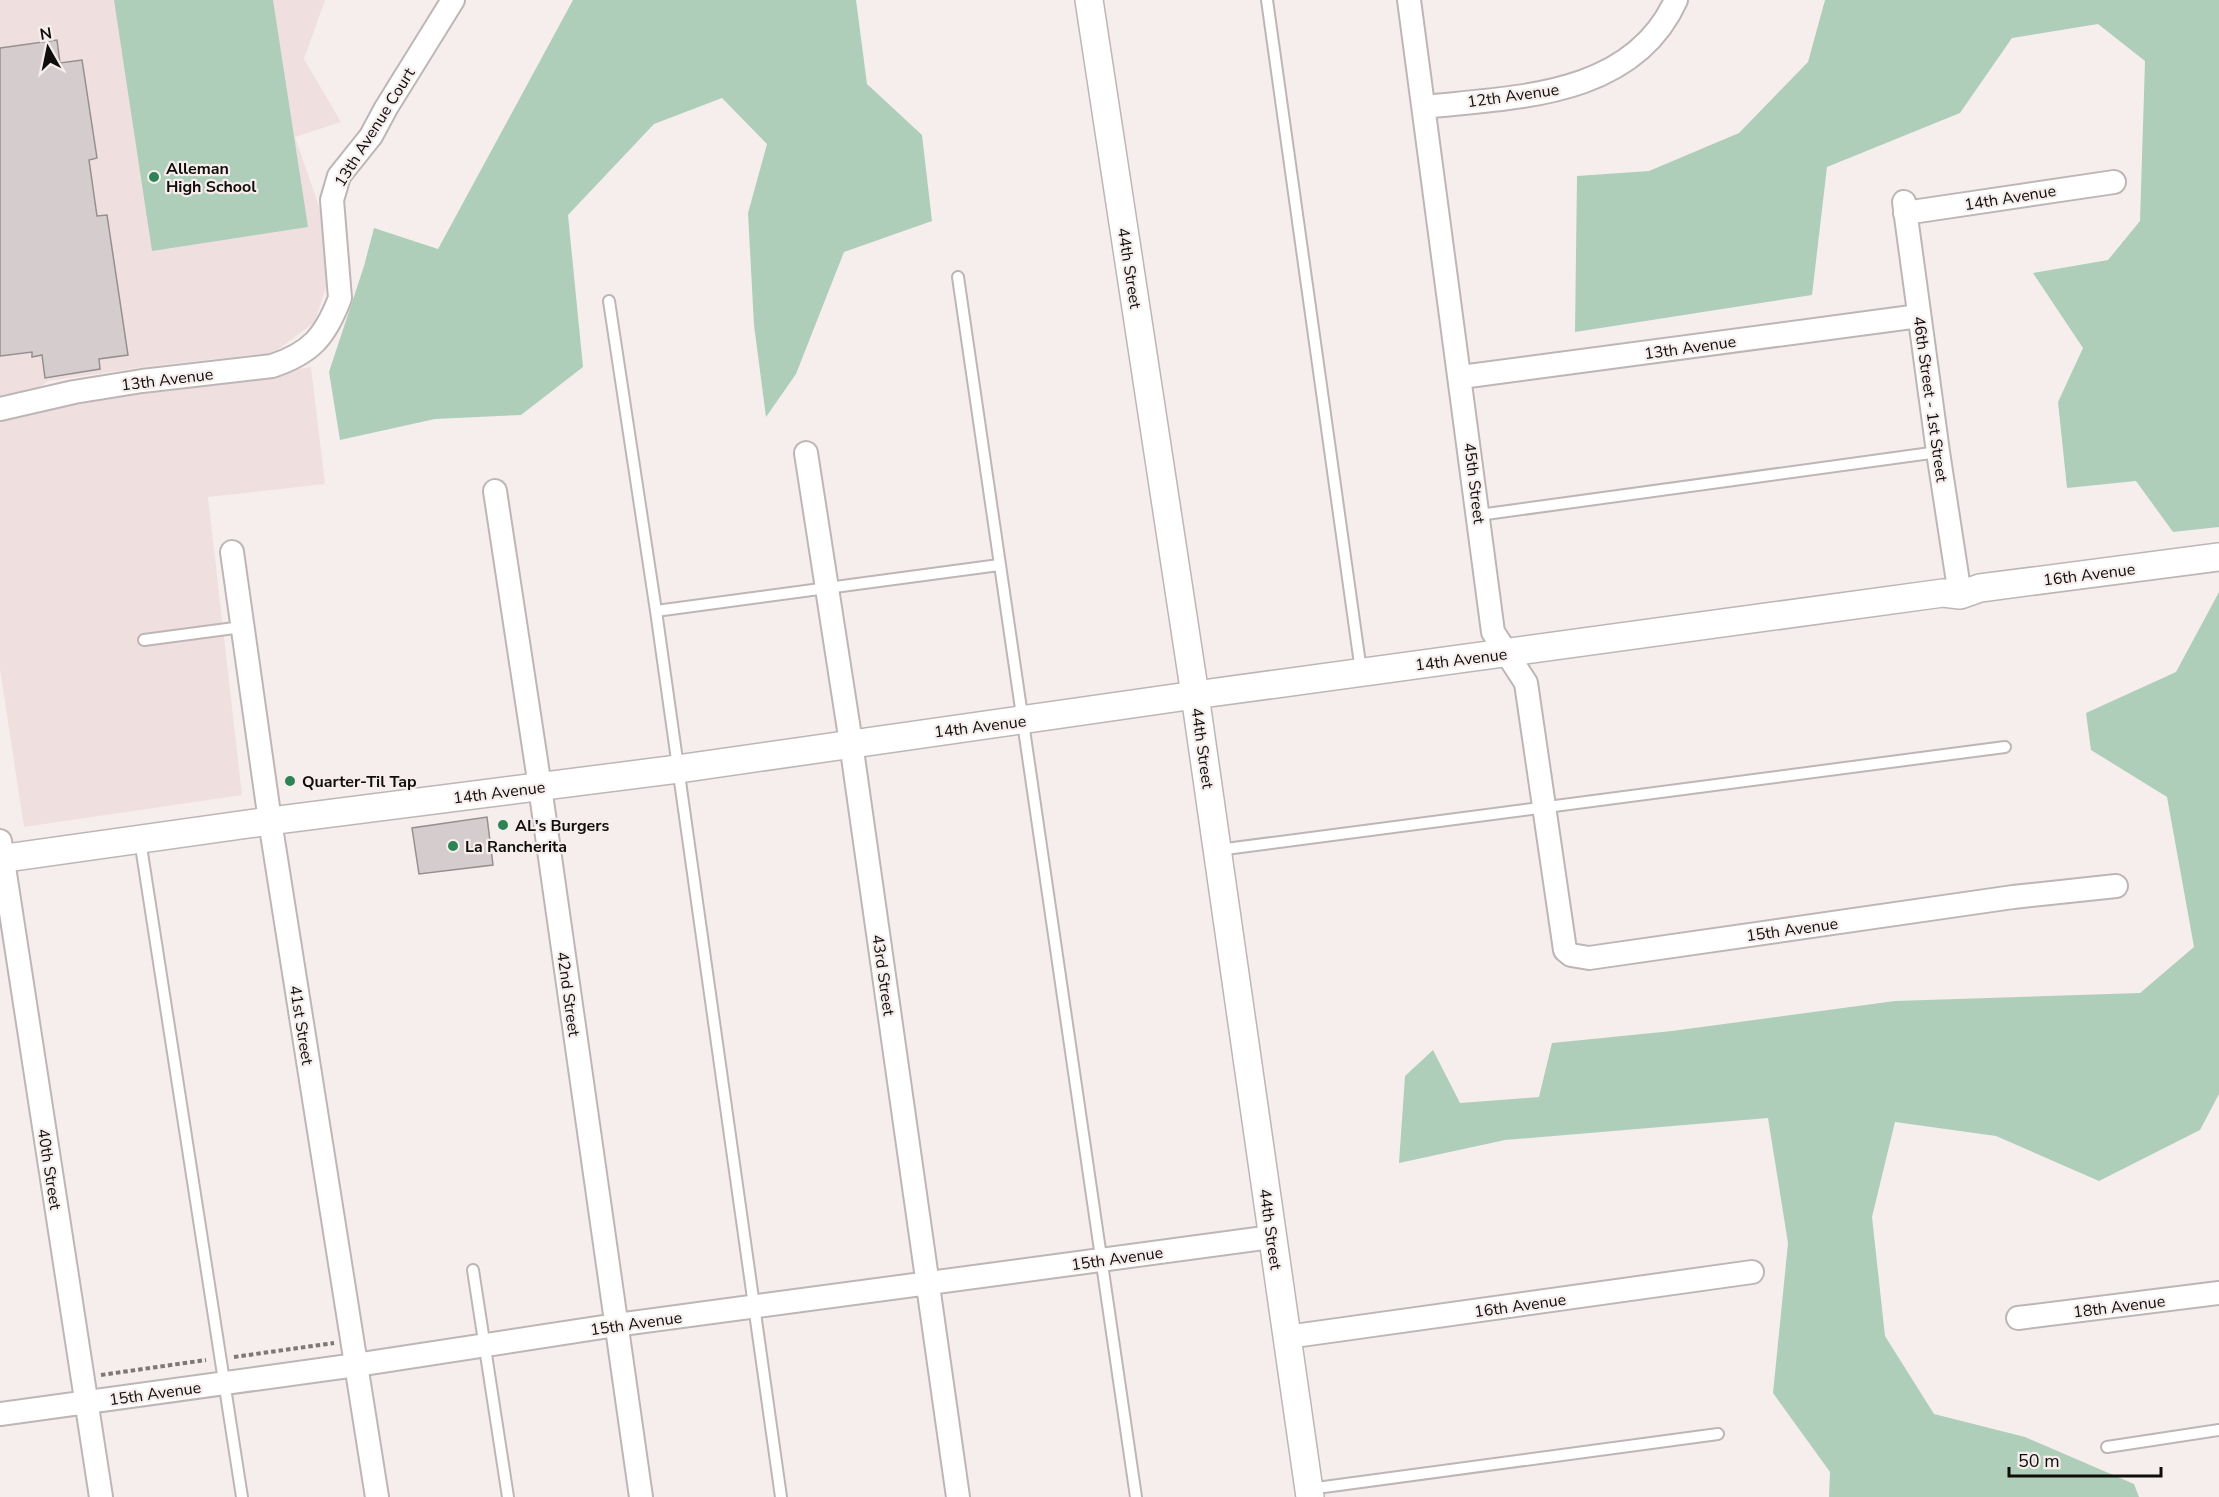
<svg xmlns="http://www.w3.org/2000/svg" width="2219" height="1497" font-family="'Nunito Sans',sans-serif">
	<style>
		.built { fill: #efdfdf }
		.green { fill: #afceba }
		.building { fill: #d5cdcd; stroke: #968f8f; stroke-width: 1.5 }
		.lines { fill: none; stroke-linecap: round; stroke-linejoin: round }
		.service-casing { stroke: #beb6b6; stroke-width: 14 }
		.minor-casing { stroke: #beb6b6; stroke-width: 26 }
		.tertiary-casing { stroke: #beb6b6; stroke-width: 30 }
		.path { stroke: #7d7777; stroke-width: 4; stroke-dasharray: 4.5 3; stroke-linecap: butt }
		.service { stroke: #fff; stroke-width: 10 }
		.minor { stroke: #fff; stroke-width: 22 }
		.tertiary { stroke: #fff; stroke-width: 27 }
		.poi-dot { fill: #2e8356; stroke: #f6eeed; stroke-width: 2 }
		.labels { text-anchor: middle; stroke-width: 4.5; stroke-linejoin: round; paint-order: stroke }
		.street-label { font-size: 16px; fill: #100d0d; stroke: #f6eeed }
		.poi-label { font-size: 16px; font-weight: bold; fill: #100d0d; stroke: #f6eeed; text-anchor: start }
	</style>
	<rect width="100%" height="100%" fill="#f6eeed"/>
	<!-- built -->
	<path class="built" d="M0,0H325L304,59L341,122L295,137L323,218L328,280L315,322L273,353L158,365L48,381L36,390L0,398Z
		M311,367L325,484L208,497L242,795L24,827L0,669V420L100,400Z"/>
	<!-- green -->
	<path class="green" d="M114,0H273L308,227L152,251Z
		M573,0H856L867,84L922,135L932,221L844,252L796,374L766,417L754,325L748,213L767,144L722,98L654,124L568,215L583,367L521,415L435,419L340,440L329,372L364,266L374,228L438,249Z
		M1825,0H2219V527L2173,532L2136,481L2067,488L2058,402L2083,348L2033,273L2108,260L2140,221L2145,61L2098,24L2012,38L1960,113L1827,167L1812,295L1575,332L1577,176L1649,171L1739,133L1808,62Z
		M2219,592V1094L2200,1130L2099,1181L1996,1136L1895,1122L1872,1217L1885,1336L1934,1414L2025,1437L2134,1484L2139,1497H1829L1830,1472L1773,1393L1788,1243L1768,1118L1505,1140L1399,1163L1405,1076L1433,1050L1460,1103L1539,1097L1552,1043L1672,1031L1895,1001L2140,993L2194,947L2167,797L2091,750L2086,713L2176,672Z"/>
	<!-- building -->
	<path class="building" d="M57,40L60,63L82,60L97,158L89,160L97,216L107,215L128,355L99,359L100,369L45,378L42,355L32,357V352L0,356V48Z
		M487,817L493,865L419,874L412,828Z"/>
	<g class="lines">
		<!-- service casing -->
		<g class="service-casing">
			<path id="service" d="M1267,0L1361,671
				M958,277L1136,1497
				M609,301L656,611L781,1497
				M1479,515L1938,452
				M656,611L999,565
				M144,640L242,627
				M140,840L242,1497
				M1218,850L2005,747
				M473,1270L508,1497
				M2107,1447L2219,1430
				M1309,1489L1718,1434"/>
		</g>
		<!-- minor casing -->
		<g class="minor-casing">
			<path id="minor" d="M1409,0L1493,632L1526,683L1565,950L1571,955L1589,958L2013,897L2116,886
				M1424,107C1514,97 1632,98 1676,0
				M1904,202L1938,452L1960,595
				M1905,213L2114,182
				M1461,377L1919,316
				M0,409L74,392L142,381L272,366C311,353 325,337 340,298L332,200L339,176L371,136L386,108L453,0
				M806,453L851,743L958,1497
				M495,491L540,787L641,1497
				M232,552L270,821L377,1497
				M0,841L101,1497
				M2018,1318L2219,1293
				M1287,1337L1752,1272
				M0,1414L356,1365L616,1325L1272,1237"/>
		</g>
		<!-- tertiary casing -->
		<g class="tertiary-casing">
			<path id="tertiary" d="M1089,0L1195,695L1310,1497
				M0,859L270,821L678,769L1195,695L1943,593L1960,595L1980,588L2219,557"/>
		</g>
		<!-- path -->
		<path class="path" d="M234,1357L334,1343
			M101,1375L206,1360"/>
		<!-- service -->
		<use href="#service" class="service"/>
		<!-- minor -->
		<use href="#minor" class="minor"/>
		<!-- tertiary -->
		<use href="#tertiary" class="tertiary"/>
	</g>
	<!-- markers -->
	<g class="poi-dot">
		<circle cx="154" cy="177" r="6"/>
		<circle cx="290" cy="781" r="6"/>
		<circle cx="503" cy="825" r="6"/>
		<circle cx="453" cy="846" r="6"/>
	</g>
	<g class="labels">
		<!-- street labels -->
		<g class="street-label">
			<text transform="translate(1513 95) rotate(-8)" y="6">12th Avenue</text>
			<text transform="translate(374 127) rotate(-58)" y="6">13th Avenue Court</text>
			<text transform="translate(2010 197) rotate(-9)" y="6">14th Avenue</text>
			<text transform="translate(1130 268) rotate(81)" y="6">44th Street</text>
			<text transform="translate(1690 347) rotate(-8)" y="6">13th Avenue</text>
			<text transform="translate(167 379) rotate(-7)" y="6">13th Avenue</text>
			<text transform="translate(1931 399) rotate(82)" y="6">46th Street - 1st Street</text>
			<text transform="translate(1475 483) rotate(83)" y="6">45th Street</text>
			<text transform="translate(2089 574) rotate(-7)" y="6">16th Avenue</text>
			<text transform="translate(1461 659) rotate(-7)" y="6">14th Avenue</text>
			<text transform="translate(980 726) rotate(-7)" y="6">14th Avenue</text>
			<text transform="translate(1203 748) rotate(82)" y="6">44th Street</text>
			<text transform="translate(499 792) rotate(-7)" y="6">14th Avenue</text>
			<text transform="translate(1792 929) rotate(-8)" y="6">15th Avenue</text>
			<text transform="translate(884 975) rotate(82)" y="6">43rd Street</text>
			<text transform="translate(569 994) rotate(82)" y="6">42nd Street</text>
			<text transform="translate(302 1025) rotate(81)" y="6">41st Street</text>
			<text transform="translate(50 1169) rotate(81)" y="6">40th Street</text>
			<text transform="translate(1271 1229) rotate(82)" y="6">44th Street</text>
			<text transform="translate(1117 1258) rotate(-8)" y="6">15th Avenue</text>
			<text transform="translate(1520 1305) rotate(-8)" y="6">16th Avenue</text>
			<text transform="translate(2119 1306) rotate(-7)" y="6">18th Avenue</text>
			<text transform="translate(636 1323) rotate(-8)" y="6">15th Avenue</text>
			<text transform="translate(155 1393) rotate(-8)" y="6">15th Avenue</text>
		</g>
		<!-- poi labels -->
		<g class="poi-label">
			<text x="166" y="174">Alleman<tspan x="166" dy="18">High School</tspan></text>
			<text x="302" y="787">Quarter-Til Tap</text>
			<text x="515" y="831">AL’s Burgers</text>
			<text x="465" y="852">La Rancherita</text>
		</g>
	</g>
	<!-- north arrow -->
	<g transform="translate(48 48) rotate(351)" stroke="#f6eeed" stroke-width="4.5" paint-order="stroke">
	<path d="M0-4.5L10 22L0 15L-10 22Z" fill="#100d0d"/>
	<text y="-9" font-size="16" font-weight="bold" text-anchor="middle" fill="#100d0d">N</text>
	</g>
	<!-- scale -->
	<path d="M2009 1467v9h152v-9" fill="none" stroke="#100d0d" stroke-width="3"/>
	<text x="2018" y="1467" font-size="18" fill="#100d0d" stroke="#f6eeed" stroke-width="4.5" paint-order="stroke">50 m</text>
</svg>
